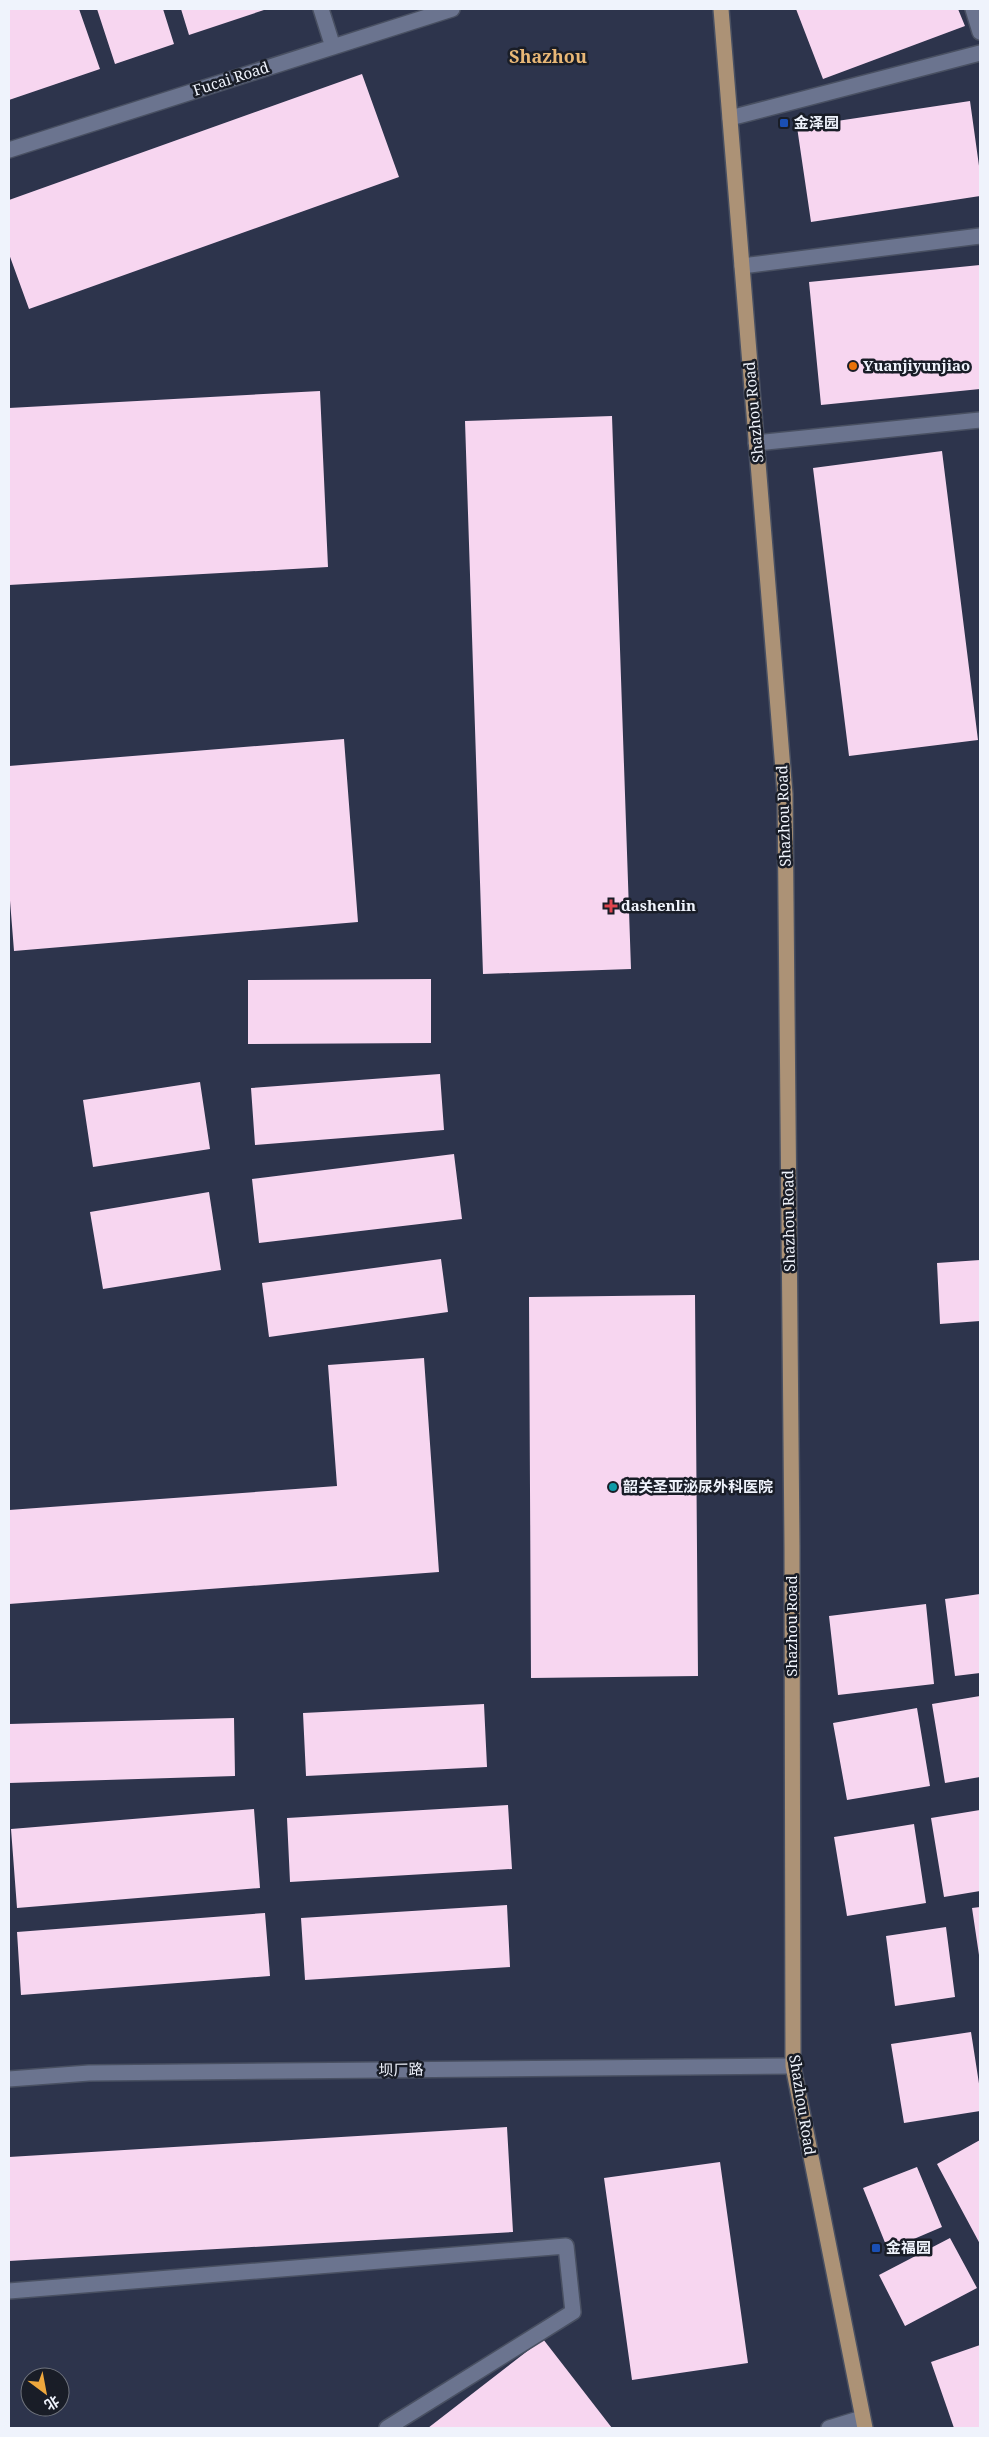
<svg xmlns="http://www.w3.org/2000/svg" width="989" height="2437" font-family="'Noto Serif','Noto Sans SC',serif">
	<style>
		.building { fill: #f7d6f0 }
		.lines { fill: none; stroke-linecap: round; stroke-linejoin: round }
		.minor-casing { stroke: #495062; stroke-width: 18 }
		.major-casing { stroke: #495062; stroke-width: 18 }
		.minor { stroke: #6b748f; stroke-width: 15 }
		.major { stroke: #ac9276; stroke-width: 15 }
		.transit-dot { fill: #1a4fb4; stroke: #191d27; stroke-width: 2 }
		.food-dot { fill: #e8710a; stroke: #191d27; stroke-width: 2 }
		.health-dot { fill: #e0444e; stroke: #191d27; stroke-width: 2 }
		.culture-dot { fill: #0f9aa8; stroke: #191d27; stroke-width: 2 }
		.labels { text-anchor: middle; stroke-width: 5; stroke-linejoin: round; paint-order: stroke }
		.street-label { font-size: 15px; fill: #eff3fc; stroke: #191d27 }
		.poi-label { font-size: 15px; font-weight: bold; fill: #eff3fc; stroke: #191d27; text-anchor: start }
		.quarter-label { font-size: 18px; font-weight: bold; fill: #e8b776; stroke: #191d27 }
	</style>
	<rect width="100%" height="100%" fill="#2d344c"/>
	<!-- building -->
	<path class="building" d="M9,9H79L100,69L9,100Z
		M97,9H163L174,44L115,64Z
		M181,9H267L189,35Z
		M796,9H958L965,26L823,79Z
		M362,74L399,177L29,309L9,254V200Z
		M970,101L980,173V196L811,222L797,127Z
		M980,265V389L821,405L809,282Z
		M320,391L328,567L9,585V408Z
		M612,416L631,969L483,974L465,421Z
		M942,451L978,740L849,756L813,468Z
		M344,739L358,922L14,951L9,888V766Z
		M431,979V1043L248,1044V980Z
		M440,1074L444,1130L255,1145L251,1088Z
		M200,1082L210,1149L93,1167L83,1100Z
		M454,1154L462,1219L259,1243L252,1179Z
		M209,1192L221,1270L103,1289L90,1212Z
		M441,1259L448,1312L269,1337L262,1283Z
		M980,1260V1321L940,1324L937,1263Z
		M695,1295L698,1676L531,1678L529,1297Z
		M424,1358L439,1572L9,1604V1510L337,1486L328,1365Z
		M980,1594V1673L955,1676L945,1599Z
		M926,1604L934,1684L838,1695L829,1616Z
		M980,1696V1777L945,1783L932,1704Z
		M484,1704L487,1767L306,1776L303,1713Z
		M917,1708L930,1786L847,1800L833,1723Z
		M234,1718L235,1776L9,1783V1724Z
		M508,1805L512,1869L290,1882L287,1818Z
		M254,1809L260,1888L17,1908L11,1829Z
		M980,1810V1891L944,1897L931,1818Z
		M914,1824L926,1903L847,1916L834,1837Z
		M507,1905L510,1967L305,1980L301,1918Z
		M980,1907V1955H979L972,1908Z
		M265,1913L270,1976L21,1995L17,1932Z
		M946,1927L955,1997L895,2006L886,1936Z
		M971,2032L980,2090V2111L904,2123L891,2044Z
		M507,2127L513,2232L9,2261V2157Z
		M980,2140V2244L937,2164Z
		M720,2162L748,2363L632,2380L604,2178Z
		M917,2167L942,2227L888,2250L863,2188Z
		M950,2238L977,2288L905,2326L879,2275Z
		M543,2339L612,2428H428Z
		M980,2345V2428H954L931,2362Z"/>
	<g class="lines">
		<!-- minor casing -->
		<g class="minor-casing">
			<path id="minor" d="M321,9L333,47
				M973,9L980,32
				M730,118L980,53
				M9,150L452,9
				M742,266L980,236
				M756,443L980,420
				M9,2079L89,2073L793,2066
				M9,2291L566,2246L573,2312L387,2428
				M829,2428L862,2418"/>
		</g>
		<!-- major casing -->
		<g class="major-casing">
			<path id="major" d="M721,9L785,794L792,1545L793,2066L865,2428"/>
		</g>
		<!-- minor -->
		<use href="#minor" class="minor"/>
		<!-- major -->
		<use href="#major" class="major"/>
	</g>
	<!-- markers -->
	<g class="transit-dot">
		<rect x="779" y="118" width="10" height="10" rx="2.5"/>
		<rect x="871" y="2243" width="10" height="10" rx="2.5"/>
	</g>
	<circle class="food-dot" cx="853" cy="366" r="5"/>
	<path class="health-dot" d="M608.5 898.5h5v5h5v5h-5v5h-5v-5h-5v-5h5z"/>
	<circle class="culture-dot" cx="613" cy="1487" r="5"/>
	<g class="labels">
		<!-- street labels -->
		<g class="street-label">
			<text transform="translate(231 79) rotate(-18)" y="5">Fucai Road</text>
			<text transform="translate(754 412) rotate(-95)" y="5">Shazhou Road</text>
			<text transform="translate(784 816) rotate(-92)" y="5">Shazhou Road</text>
			<text transform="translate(789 1221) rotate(-91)" y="5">Shazhou Road</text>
			<text transform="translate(792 1626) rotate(-90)" y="5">Shazhou Road</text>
			<text transform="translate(401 2070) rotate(-1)" y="5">坝厂路</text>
			<text transform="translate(802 2105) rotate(81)" y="5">Shazhou Road</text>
		</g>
		<!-- poi labels -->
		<g class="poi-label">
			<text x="794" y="128">金泽园</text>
			<text x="863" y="371">Yuanjiyunjiao</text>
			<text x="621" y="911">dashenlin</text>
			<text x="623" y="1492">韶关圣亚泌尿外科医院</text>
			<text x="886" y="2253">金福园</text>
		</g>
		<!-- quarter labels -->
		<g class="quarter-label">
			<text x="548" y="63">Shazhou</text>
		</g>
	</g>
	<!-- border -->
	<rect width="989" height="2437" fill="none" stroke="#eff3fc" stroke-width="20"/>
	<!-- north arrow -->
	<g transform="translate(45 2392) rotate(148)"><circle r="24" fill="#191d27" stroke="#6f737c"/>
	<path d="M0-4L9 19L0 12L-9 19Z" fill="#eea73d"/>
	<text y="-8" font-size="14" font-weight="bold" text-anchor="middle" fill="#eff3fc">北</text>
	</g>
</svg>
